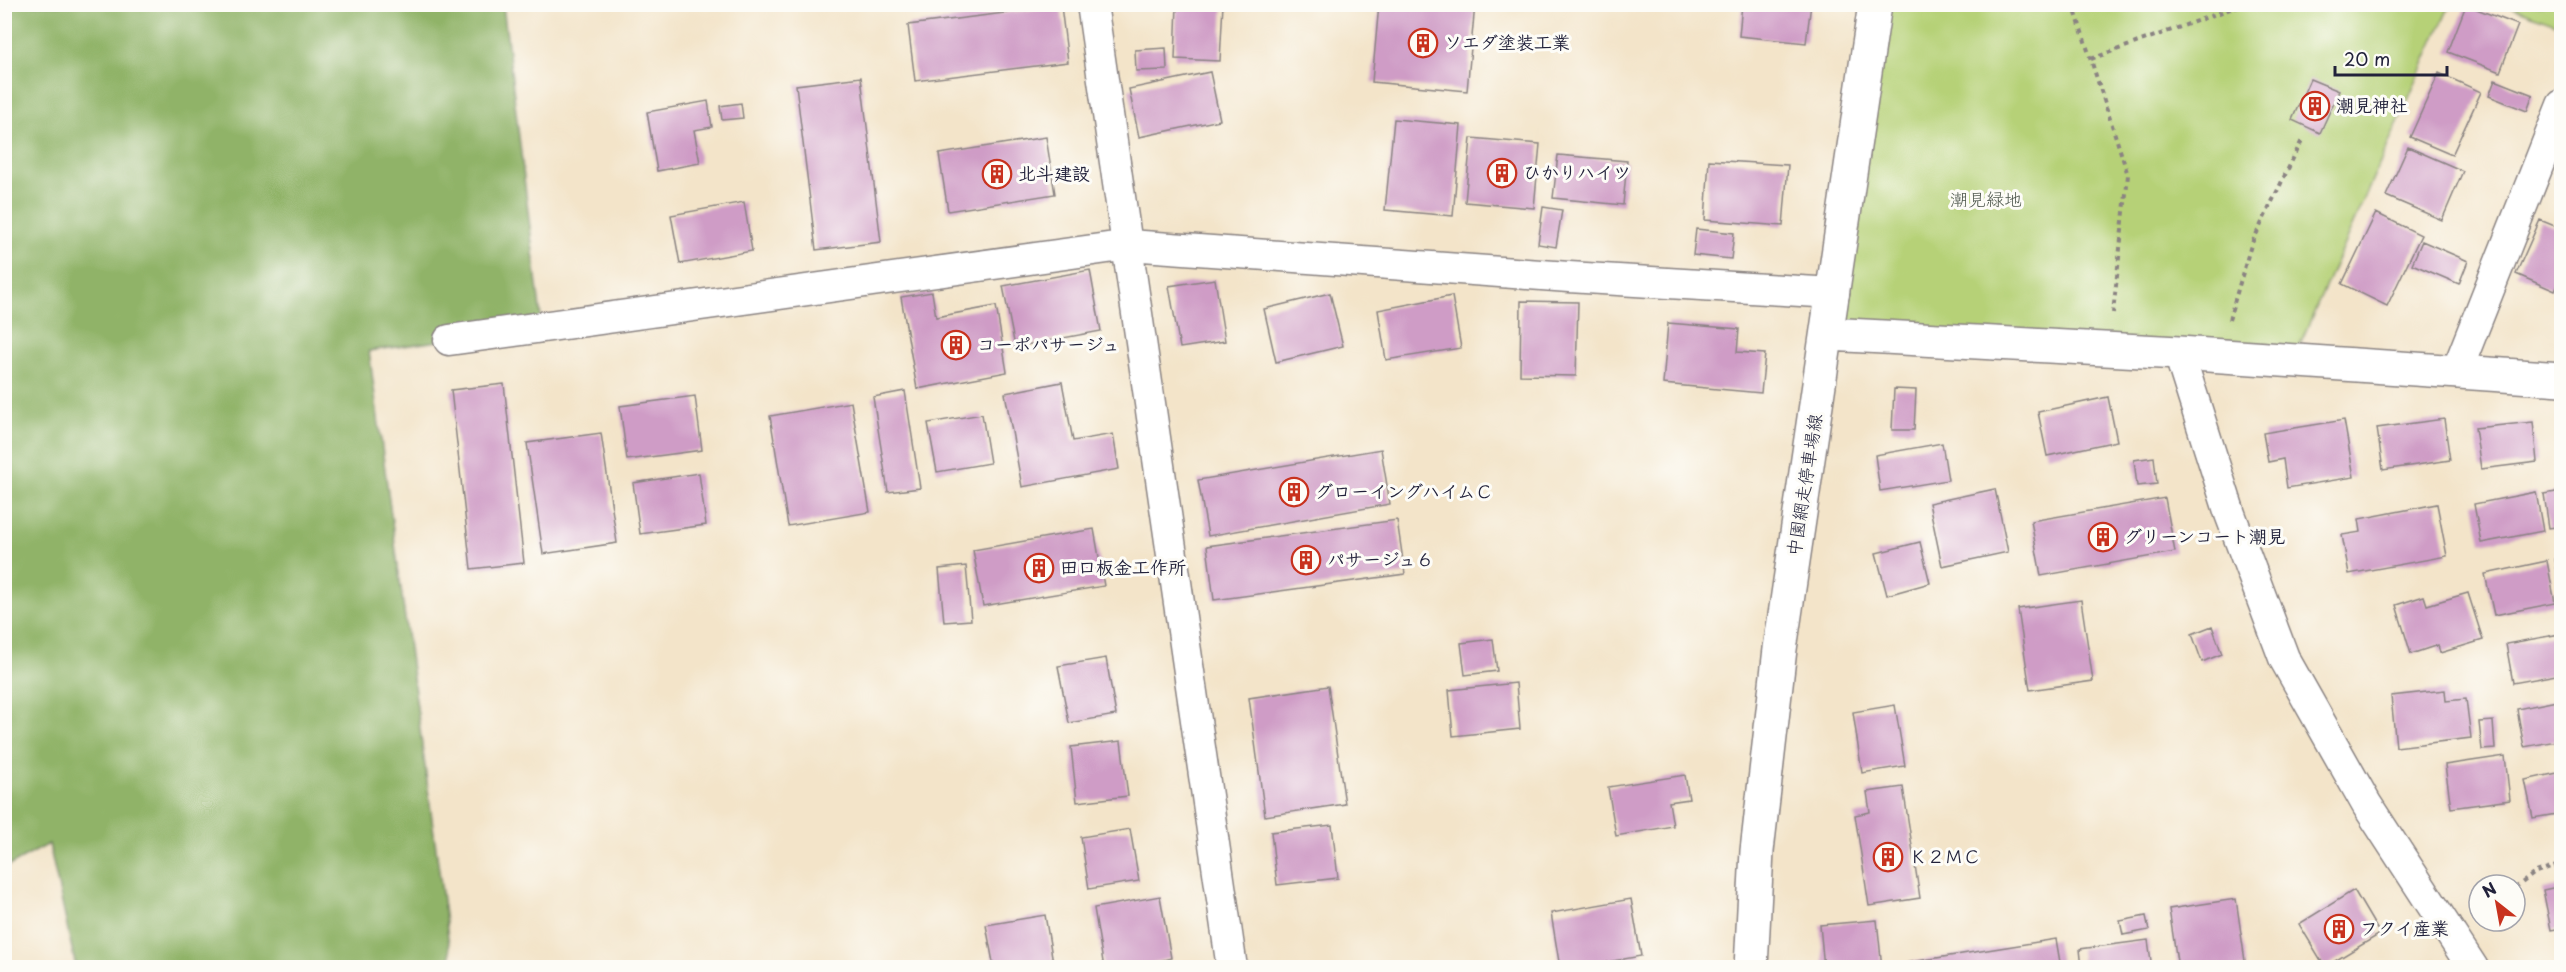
<svg xmlns="http://www.w3.org/2000/svg" width="2566" height="972" font-family="'Playpen Sans','Klee One',sans-serif">
	<style>
		.green { fill: #b6d177; stroke: #6c7a59; stroke-width: 1.5 }
		.forest { fill: #90b368; stroke: #596a52; stroke-width: 1.5 }
		.building { fill: #cf9cc6 }
		.lines { fill: none; stroke-linecap: round; stroke-linejoin: round }
		.street-casing { stroke: #8a8382; stroke-width: 33 }
		.secondary-casing { stroke: #8a8382; stroke-width: 36 }
		.path { stroke: #8a8382; stroke-width: 4; stroke-dasharray: 4.5 4.5; stroke-linecap: butt }
		.street { stroke: #fff; stroke-width: 30 }
		.secondary { stroke: #fff; stroke-width: 33 }
		.labels { text-anchor: middle; stroke-width: 6; stroke-linejoin: round; paint-order: stroke }
		.poi-label { font-size: 18px; font-weight: bold; fill: #22223b; stroke: #fdfcf7; text-anchor: start }
		.park-label { font-size: 18px; fill: #4e574d; stroke: #fdfcf7 }
		.street-label { font-size: 18px; fill: #22223b; stroke: #fdfcf7 }
	</style>
	<rect width="100%" height="100%" fill="#fdfcf7"/>
	<filter id="ink" filterUnits="userSpaceOnUse"><feTurbulence type="fractalNoise" baseFrequency=".0167" numOctaves="2"/><feDisplacementMap in="SourceGraphic" scale="12" xChannelSelector="R" yChannelSelector="G"/><feConvolveMatrix kernelMatrix="1 2 1 2 8 2 1 2 1" color-interpolation-filters="sRGB"/></filter>
	<filter id="wash" filterUnits="userSpaceOnUse"><feTurbulence type="fractalNoise" baseFrequency=".008" numOctaves="4" result="noise"/><feDisplacementMap in="SourceGraphic" scale="24" xChannelSelector="R" yChannelSelector="G"/><feGaussianBlur stdDeviation="1.35" result="paint"/><feColorMatrix in="noise" values="0 0 0 0 0 0 0 0 0 0 0 0 0 0 0 0 0 1.4 0 .05"/><feComposite in="paint" operator="in"/></filter>
	<g filter="url(#wash)">
		<rect width="100%" height="100%" fill="#f3e4c9"/>
		<!-- green -->
		<path class="green" d="M1875,5H2450L2292,362L1828,334Z
			M2505,5H2561V26Z"/>
		<!-- forest -->
		<path class="forest" d="M5,5H503L542,326L369,351L452,967H76L49,844L5,868Z"/>
		<g id="blocks">
			<!-- building -->
			<path class="building" d="M1177,4H1223L1220,61L1175,59Z
				M1379,4H1475L1467,91L1372,82Z
				M1742,4H1811L1806,43L1739,36Z
				M2466,5L2518,25L2500,72L2448,52Z
				M1061,6L1068,62L915,81L908,25Z
				M1166,48L1167,70L1136,71L1135,50Z
				M1210,72L1220,120L1139,137L1129,89Z
				M2439,73L2481,92L2452,155L2410,137Z
				M861,77L881,242L816,250L796,85Z
				M2310,79L2339,91L2320,133L2292,120Z
				M2495,80L2533,95L2527,111L2489,96Z
				M708,101L712,127L694,130L700,163L657,171L647,112Z
				M741,103L743,118L722,120L720,106Z
				M1394,119L1461,125L1453,216L1385,210Z
				M1046,137L1055,194L948,211L939,154Z
				M1471,138L1540,144L1534,208L1465,202Z
				M2408,147L2463,171L2442,220L2386,196Z
				M1558,155L1627,161L1623,205L1553,198Z
				M1709,160L1788,165L1783,226L1705,220Z
				M744,202L752,251L680,264L671,215Z
				M1543,207L1562,210L1556,247L1538,244Z
				M2376,213L2421,235L2387,306L2342,284Z
				M2540,220L2562,229V276L2555,291L2516,274Z
				M1696,229L1734,233L1731,259L1693,255Z
				M2422,241L2468,261L2459,284L2412,264Z
				M1090,270L1101,331L1015,347L1003,286Z
				M1215,279L1225,341L1180,348L1169,286Z
				M932,292L936,317L996,306L1007,372L917,389L901,297Z
				M1330,293L1343,346L1276,362L1264,309Z
				M1452,296L1461,348L1386,360L1378,310Z
				M1521,301L1578,302L1576,376L1520,375Z
				M1668,323L1739,329L1737,352L1765,354L1761,393L1663,384Z
				M1062,382L1073,441L1113,434L1119,469L1022,487L1005,393Z
				M504,384L524,563L471,569L451,390Z
				M1894,389L1916,390L1914,430H1892Z
				M905,391L920,488L888,492L873,397Z
				M695,396L702,450L627,460L620,406Z
				M2108,397L2117,441L2047,456L2038,412Z
				M851,402L870,512L788,526L770,416Z
				M982,414L990,463L937,472L928,423Z
				M2444,419L2450,460L2383,470L2377,428Z
				M2344,420L2354,477L2287,488L2283,459L2268,462L2263,433Z
				M2533,422L2537,462L2481,469L2475,428Z
				M601,433L617,543L543,554L527,443Z
				M1942,443L1948,480L1880,491L1875,455Z
				M1381,449L1390,504L1208,536L1198,480Z
				M2154,457L2157,484L2137,486L2134,460Z
				M699,473L706,525L640,534L633,483Z
				M1995,489L2008,552L1942,566L1929,503Z
				M2562,491V526L2549,528L2544,494Z
				M2536,492L2543,531L2481,543L2474,504Z
				M2165,498L2175,552L2041,576L2031,521Z
				M2437,504L2447,556L2349,574L2342,535L2361,532L2359,519Z
				M1397,520L1405,574L1214,600L1207,546Z
				M1094,529L1104,586L983,606L973,550Z
				M1920,542L1930,583L1887,595L1876,553Z
				M2562,557V577H2558L2555,559Z
				M2547,561L2555,603L2494,615L2485,574Z
				M966,566L971,620L944,622L939,569Z
				M2468,593L2483,640L2440,653L2438,645L2411,654L2396,605L2424,596L2427,605Z
				M2081,600L2093,681L2030,690L2018,609Z
				M2212,626L2222,654L2202,662L2192,634Z
				M2560,634L2562,674L2513,683L2506,644Z
				M1493,639L1497,671L1465,675L1461,643Z
				M1106,658L1116,715L1069,723L1058,666Z
				M1516,683L1520,729L1453,736L1449,690Z
				M1328,686L1345,804L1265,816L1249,698Z
				M2445,690L2446,701L2466,699L2471,738L2396,747L2391,696Z
				M2562,700V740L2524,747L2517,709Z
				M1895,705L1905,766L1862,773L1853,712Z
				M2493,721L2495,749L2482,750L2479,722Z
				M1121,741L1128,796L1077,802L1071,747Z
				M2505,756L2510,800L2451,808L2445,765Z
				M2562,772V813L2533,818L2525,780Z
				M1685,775L1689,799L1669,802L1673,826L1616,836L1608,787Z
				M1903,787L1920,898L1869,906L1855,815L1870,812L1867,792Z
				M1332,825L1338,878L1277,885L1271,832Z
				M1130,829L1139,881L1089,889L1081,837Z
				M2562,886V928L2551,930L2543,890Z
				M2354,890L2380,934L2325,967L2299,924Z
				M1160,896L1171,958L1134,968H1104L1094,908Z
				M1631,899L1641,956L1574,968H1560L1551,913Z
				M2236,899L2246,968H2178L2169,909Z
				M1045,915L1054,968H994L986,925Z
				M2146,916L2149,930L2123,935L2120,921Z
				M1877,920L1882,968H1824L1820,925Z
				M2056,939L2061,968H1899V964Z
				M2148,940L2152,968H2082L2080,949Z"/>
		</g>
	</g>
	<g filter="url(#ink)">
		<use href="#blocks" fill-opacity="0" stroke="#8a8382" stroke-width="1.5"/>
		<g class="lines">
			<!-- street casing -->
			<g class="street-casing">
				<path id="street" d="M1092,4L1232,968
					M449,340L1129,245L1569,277L1834,293
					M2179,353L2230,514L2284,658L2367,805L2473,968
					M2456,373L2562,105"/>
			</g>
			<!-- secondary casing -->
			<g class="secondary-casing">
				<path id="secondary" d="M1828,334L2179,353L2562,379
					M1751,968L1757,851L1780,649L1875,4"/>
			</g>
			<!-- path -->
			<path class="path" d="M2073,4L2128,175L2113,313
				M2091,59L2244,4
				M2229,320L2251,245L2303,138
				M2515,888L2536,872L2562,863
				M2469,900L2479,898"/>
			<!-- street -->
			<use href="#street" class="street"/>
			<!-- secondary -->
			<use href="#secondary" class="secondary"/>
		</g>
	</g>
	<!-- icons -->
	<defs>
		<g id="building-ring" transform="scale(1.5)"><circle r="9.5" fill="#fdfcf7" stroke="#c8321e" stroke-width="1.5"/><path d="M-4-6H4V6H1V3H-1V6H-4ZM-2.5-4.3h1.7v1.8h-1.7ZM.8-4.3h1.7v1.8H.8ZM-2.5-1h1.7V.8h-1.7ZM.8-1h1.7V.8H.8Z" fill="#c8321e"/></g>
	</defs>
	<g fill-rule="evenodd">
		<use href="#building-ring" x="1423" y="43"/>
		<use href="#building-ring" x="2315" y="106"/>
		<use href="#building-ring" x="1502" y="173"/>
		<use href="#building-ring" x="997" y="174"/>
		<use href="#building-ring" x="956" y="345"/>
		<use href="#building-ring" x="1294" y="492"/>
		<use href="#building-ring" x="2103" y="537"/>
		<use href="#building-ring" x="1306" y="560"/>
		<use href="#building-ring" x="1039" y="568"/>
		<use href="#building-ring" x="1888" y="857"/>
		<use href="#building-ring" x="2339" y="929"/>
	</g>
	<g class="labels">
		<!-- poi labels -->
		<g class="poi-label">
			<text x="1444" y="49">ソエダ塗装工業</text>
			<text x="2336" y="112">潮見神社</text>
			<text x="1523" y="179">ひかりハイツ</text>
			<text x="1018" y="180">北斗建設</text>
			<text x="977" y="351">コーポパサージュ</text>
			<text x="1315" y="498">グローイングハイムＣ</text>
			<text x="2124" y="543">グリーンコート潮見</text>
			<text x="1327" y="566">パサージュ６</text>
			<text x="1060" y="574">田口板金工作所</text>
			<text x="1909" y="863">Ｋ２ＭＣ</text>
			<text x="2360" y="935">フクイ産業</text>
		</g>
		<!-- park labels -->
		<g class="park-label">
			<text x="1986" y="206">潮見緑地</text>
		</g>
		<!-- street labels -->
		<g class="street-label">
			<text transform="translate(1805 485) rotate(-81)" y="6">中園網走停車場線</text>
		</g>
	</g>
	<!-- margin -->
	<rect width="2566" height="972" fill="none" stroke="#fdfcf7" stroke-width="24"/>
	<!-- north arrow -->
	<g transform="translate(2497 903) rotate(329)"><circle r="28" fill="#fdfcf7" stroke="#a5a5ac" stroke-width="1.5"/>
	<path d="M0-4.5L10 22L0 15L-10 22Z" fill="#c8321e"/>
	<text y="-9" font-size="16" font-weight="bold" text-anchor="middle" fill="#22223b">N</text>
	</g>
	<!-- scale -->
	<path d="M2335 66v9h112v-9" fill="none" stroke="#22223b" stroke-width="3"/>
	<text x="2344" y="66" font-size="18" fill="#22223b" stroke="#fdfcf7" stroke-width="4.5" paint-order="stroke">20 m</text>
</svg>
